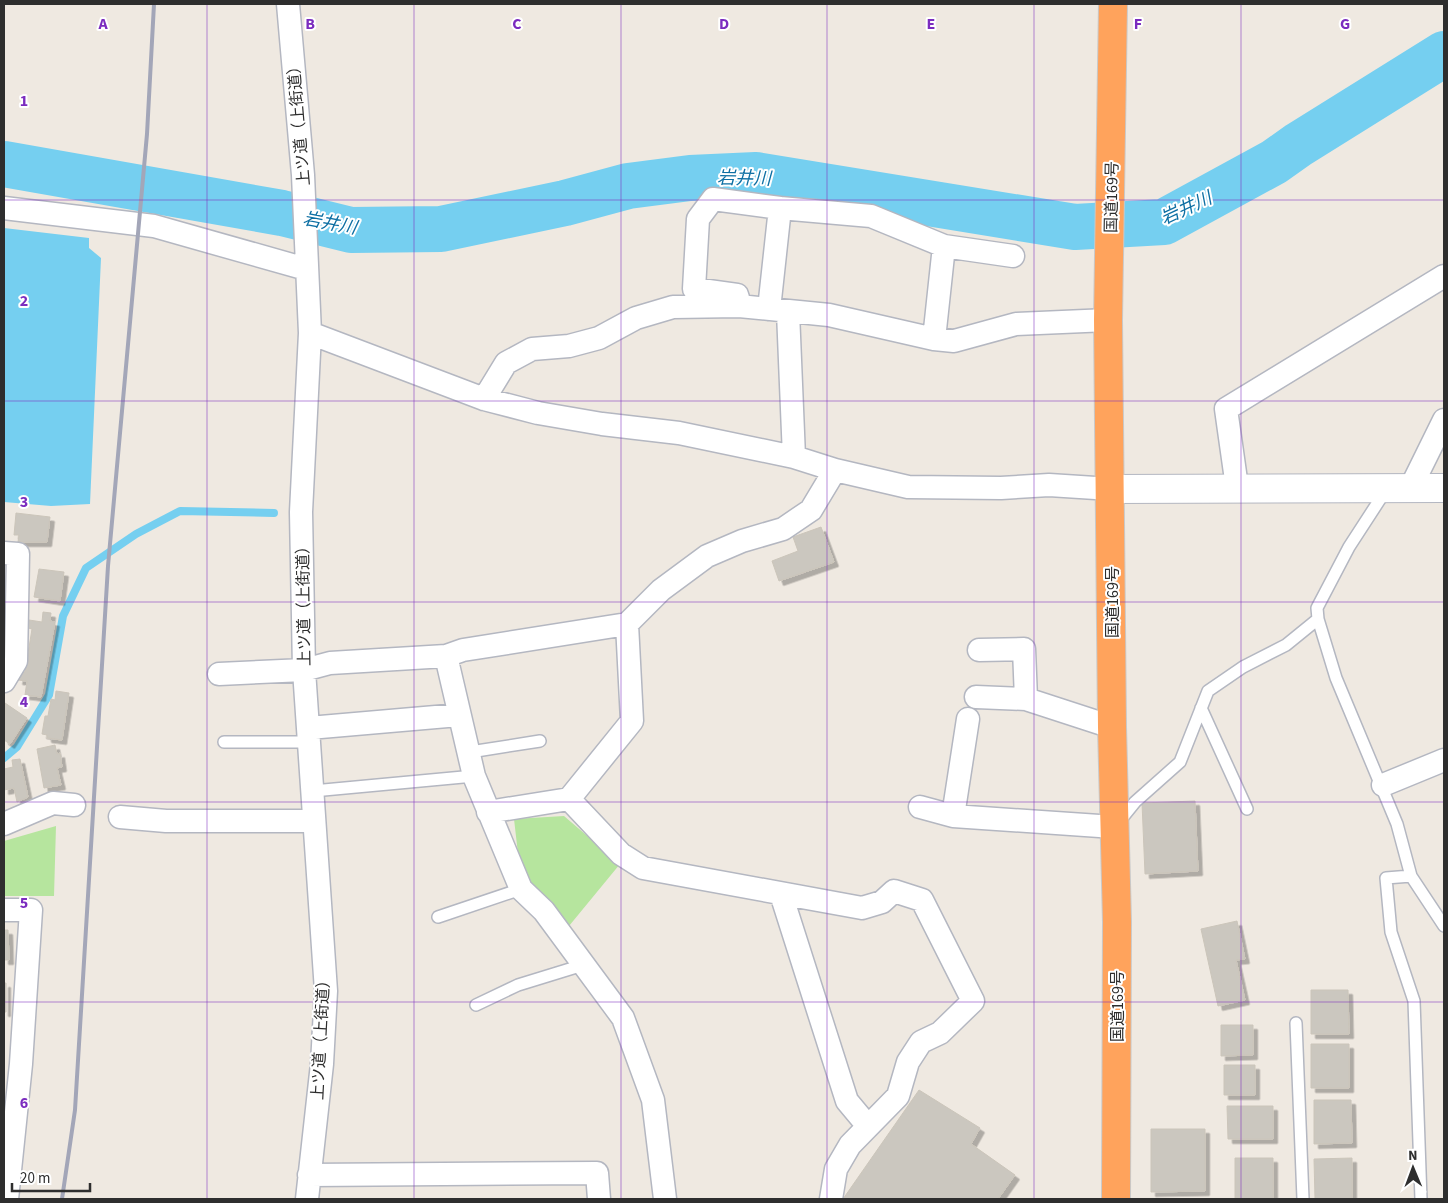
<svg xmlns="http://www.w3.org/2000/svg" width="1448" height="1203" font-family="'Source Sans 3','Noto Sans JP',sans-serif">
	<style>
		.green { fill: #b6e59e }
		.water { fill: #75cff0 }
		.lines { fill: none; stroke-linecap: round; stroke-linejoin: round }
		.stream { stroke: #75cff0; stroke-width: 8 }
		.river { stroke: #75cff0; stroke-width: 46 }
		.building { fill: #cbc7bf; stroke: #cbc5ba; filter: url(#shadow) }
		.lane-casing { stroke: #b4b7c1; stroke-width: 14 }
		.street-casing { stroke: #b4b7c1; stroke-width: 25 }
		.secondary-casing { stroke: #b4b7c1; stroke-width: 30 }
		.highway-casing { stroke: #c9c9c9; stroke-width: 30 }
		.lane { stroke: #fff; stroke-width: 11 }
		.street { stroke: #fff; stroke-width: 22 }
		.secondary { stroke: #fff; stroke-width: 28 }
		.highway { stroke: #ffa35c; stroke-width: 28 }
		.rail { stroke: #a3a6b8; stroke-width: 4 }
		.grid { fill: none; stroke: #7b2cbf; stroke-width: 1; stroke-opacity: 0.55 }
		.labels { text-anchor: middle; stroke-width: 4; stroke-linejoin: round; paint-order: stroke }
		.street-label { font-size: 16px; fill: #2e2e2e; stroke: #fff }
		.water-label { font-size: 18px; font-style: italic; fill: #0d6fa3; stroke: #fff }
		.grid-label { font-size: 16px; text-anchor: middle; font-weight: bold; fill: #7b2cbf; stroke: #fff; stroke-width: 4; stroke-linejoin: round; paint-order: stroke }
	</style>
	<defs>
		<filter id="shadow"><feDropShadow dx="4.5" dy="4.5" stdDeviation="0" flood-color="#0004"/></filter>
	</defs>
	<rect width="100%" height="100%" fill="#efe9e1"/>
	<!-- green -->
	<path class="green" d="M564,816L620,864L569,926L529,885L520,871L514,819Z
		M56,826L54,896H4V841Z"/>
	<!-- water -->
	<path class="water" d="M4,228L89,238V248L101,258L90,504L51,506L4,502Z"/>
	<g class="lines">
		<!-- stream -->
		<path class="stream" d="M4,758L17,747L49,695L63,616L86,568L136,534L180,511L274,513"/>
		<!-- river -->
		<path class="river" d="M4,164L282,213L351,230L441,229L565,203L628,186L690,178L756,175L1075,227L1164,222L1274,162L1298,145L1444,54"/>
	</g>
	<!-- building -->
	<path class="building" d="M16,513L50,517L47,542H18L19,535H14Z
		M821,527L834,562L779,581L772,561L798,551L793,537Z
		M39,569L64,572L60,601L34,597Z
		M43,612L51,613L50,621L55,622L41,697L25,695L27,681L18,680L20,671L25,672L32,629L28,628L29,620L42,622Z
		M56,691L69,693L62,740L47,738V735L42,734L45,716H48L51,699L55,700Z
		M5,703L27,718L10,744L4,740Z
		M55,745L57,754L60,753L62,767L57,768L61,785L44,788L37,749Z
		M20,759L28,797L17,802L14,788L4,790V769L13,767L12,760Z
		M1195,801L1198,871L1145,874L1142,803Z
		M1237,921L1245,959L1236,960L1245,1000L1218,1006L1201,929Z
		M4,930H8L9,960H4Z
		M4,983H6V1012H4Z
		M1311,990H1348L1349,1034H1311Z
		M1221,1025H1253V1055L1221,1056Z
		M1311,1044H1349V1088H1311Z
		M1224,1065H1255V1095H1224Z
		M919,1090L980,1128L971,1144L1015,1175L998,1199H843Z
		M1314,1100H1351L1352,1143L1314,1144Z
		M1227,1106H1273V1139H1228Z
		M1151,1129H1205V1191L1151,1192Z
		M1235,1158H1273V1199H1235Z
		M1352,1158V1199H1315L1314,1159Z"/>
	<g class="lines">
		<!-- lane casing -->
		<g class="lane-casing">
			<path id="lane" d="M1318,619L1336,678L1397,824L1411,876L1444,926
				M1201,708L1247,809
				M224,742H310
				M470,752L540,741
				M313,791L474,776
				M1118,823L1135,802L1180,762L1208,691L1243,667L1286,645L1318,619L1317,608L1349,547L1386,490
				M1411,876L1386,878L1391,932L1414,1001L1421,1199
				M438,917L521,889
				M476,1005L518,985L583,965
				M1296,1023L1303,1199"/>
		</g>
		<!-- street casing -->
		<g class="street-casing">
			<path id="street" d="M288,4L303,175L310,333L301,512L304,670L326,991L322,1064L307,1199
				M4,208L154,226L306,269
				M780,208L871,216L944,246L934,339
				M944,246L1013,256
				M738,298L737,295L694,289L698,219L713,199L780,208L769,309
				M788,312L794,457
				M310,333L484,399L538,413L602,424L679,433L794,457L835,470L908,487L1001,488L1049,485L1111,489
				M484,399L506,363L532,349L569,346L599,338L636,318L673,307L739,306L829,315L934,339L954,341L1016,324L1108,320
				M1237,487L1226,409L1444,276
				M1411,487L1444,420
				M4,553L18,554L16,661L4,681
				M979,650L1024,649L1026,699
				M446,656L474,776L521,889L544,911L623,1018L653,1100L665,1199
				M219,674L304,670L330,663L446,656L463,650L627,624L661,590L707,556L742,541L783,529L811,510L835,470
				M976,697L1026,699L1112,727
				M309,728L459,715
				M1383,785L1444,760
				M569,799L621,854L643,868L862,908L882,902L894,891L922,900L973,1001L940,1033L921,1042L908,1062L898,1096L850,1145L836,1169L831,1199
				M920,807L953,816L1114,827
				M488,812L569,799L632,721L627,624
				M953,816L968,719
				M120,817L166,821H314
				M4,824L53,803L74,805
				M781,894L847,1101L867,1125
				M4,910H31L21,1064L7,1199
				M309,1175L597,1173L599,1199"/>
		</g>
		<!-- secondary casing -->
		<g class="secondary-casing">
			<path id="secondary" d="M1111,489L1444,488"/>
		</g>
		<!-- highway casing -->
		<g class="highway-casing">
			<path id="highway" d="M1113,4L1108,320L1112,727L1117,922L1116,1199"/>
		</g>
		<!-- lane -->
		<use href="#lane" class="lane"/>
		<!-- street -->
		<use href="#street" class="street"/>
		<!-- secondary -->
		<use href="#secondary" class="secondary"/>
		<!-- highway -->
		<use href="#highway" class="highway"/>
		<!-- rail -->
		<path class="rail" d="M62,1199L75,1110L108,566L147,134L154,4"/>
	</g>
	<!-- grid -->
	<path class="grid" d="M207,4V1199M414,4V1199M621,4V1199M827,4V1199M1034,4V1199M1241,4V1199M4,200H1444M4,401H1444M4,602H1444M4,802H1444M4,1002H1444"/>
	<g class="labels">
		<!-- street labels -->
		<g class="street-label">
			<text transform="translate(298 122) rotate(-95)" y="6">上ツ道（上街道）</text>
			<text transform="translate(1111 197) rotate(-89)" y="6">国道169号</text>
			<text transform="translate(303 602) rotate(-91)" y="6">上ツ道（上街道）</text>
			<text transform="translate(1112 602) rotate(-90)" y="6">国道169号</text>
			<text transform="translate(1117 1006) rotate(-90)" y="6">国道169号</text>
			<text transform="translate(320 1036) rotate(-87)" y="6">上ツ道（上街道）</text>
		</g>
		<!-- water labels -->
		<g class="water-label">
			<text transform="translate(744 178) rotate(1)" y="6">岩井川</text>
			<text transform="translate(1186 208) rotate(-25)" y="6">岩井川</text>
			<text transform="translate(330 223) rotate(11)" y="6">岩井川</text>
		</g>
	</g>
	<g class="grid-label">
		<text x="103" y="29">A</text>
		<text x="310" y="29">B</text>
		<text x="517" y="29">C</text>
		<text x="724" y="29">D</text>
		<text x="931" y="29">E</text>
		<text x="1138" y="29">F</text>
		<text x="1345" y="29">G</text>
		<text x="24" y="106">1</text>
		<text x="24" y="306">2</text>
		<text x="24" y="507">3</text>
		<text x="24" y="707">4</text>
		<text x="24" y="908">5</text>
		<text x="24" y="1108">6</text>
	</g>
	<!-- border -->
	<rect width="1448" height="1203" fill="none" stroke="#2e2e2e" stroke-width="10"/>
	<!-- north arrow -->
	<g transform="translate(1413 1168) rotate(359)" stroke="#ffffff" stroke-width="4" paint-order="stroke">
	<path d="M0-4L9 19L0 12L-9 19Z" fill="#2e2e2e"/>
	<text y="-8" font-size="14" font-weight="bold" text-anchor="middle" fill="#2e2e2e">N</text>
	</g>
	<!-- scale -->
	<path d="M12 1183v8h78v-8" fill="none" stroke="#2e2e2e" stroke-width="2.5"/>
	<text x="20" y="1183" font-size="15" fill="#2e2e2e" stroke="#ffffff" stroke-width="4" paint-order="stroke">20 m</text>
</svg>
